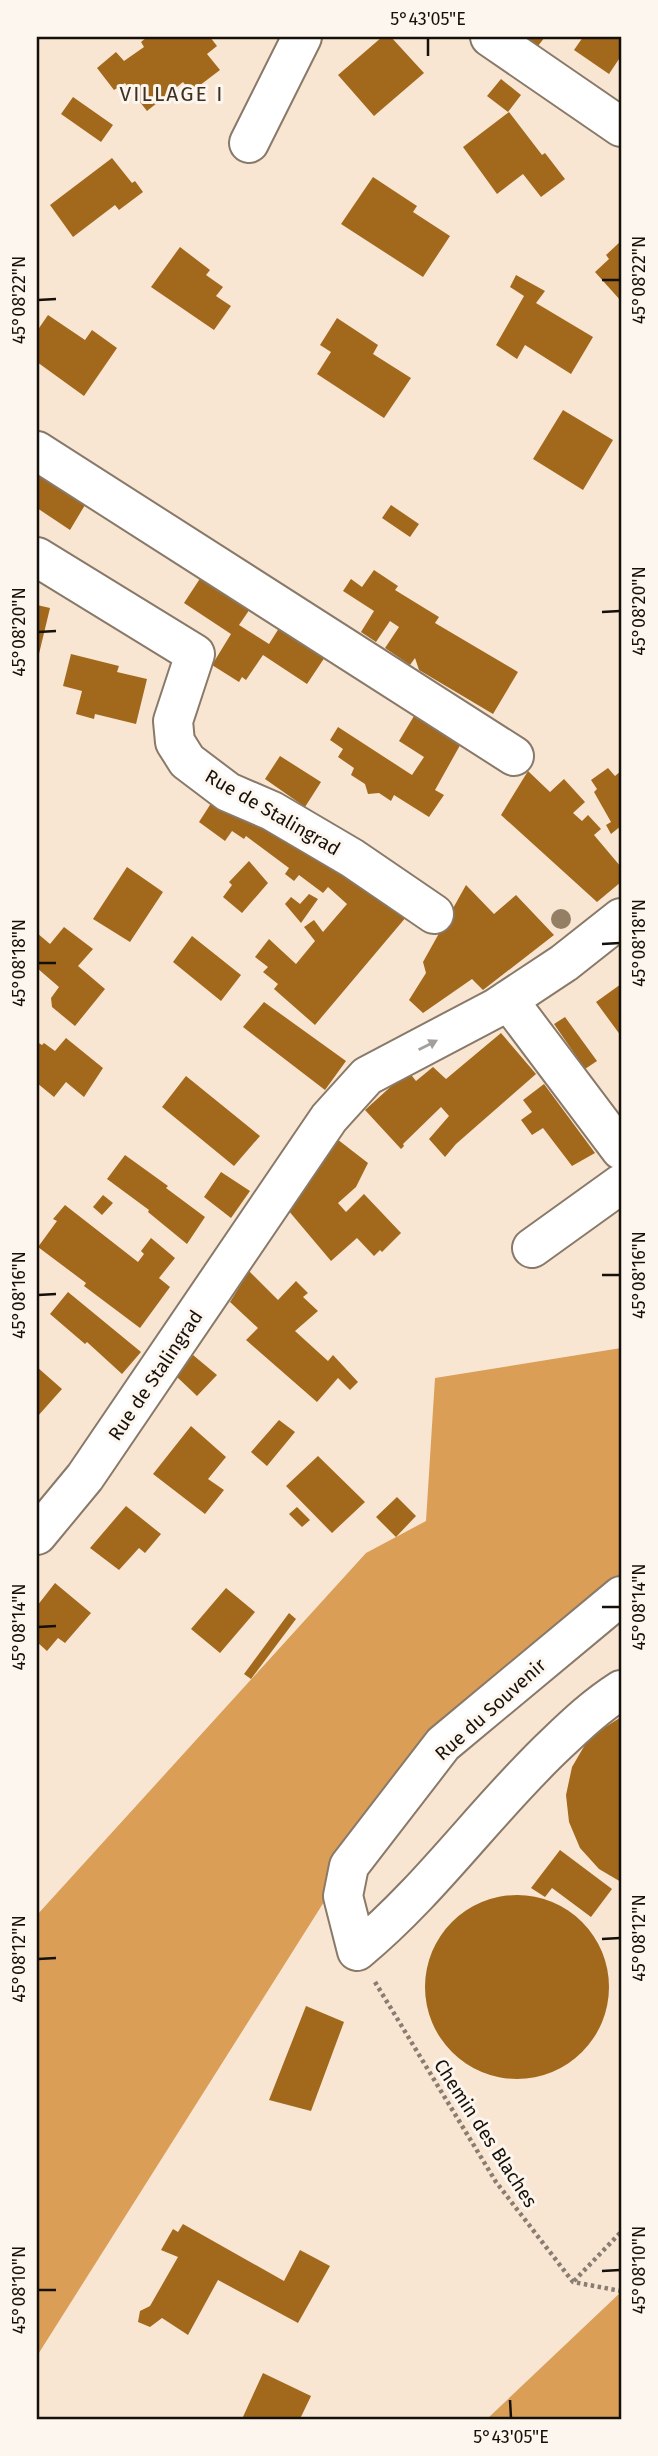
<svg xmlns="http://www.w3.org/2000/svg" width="658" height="2456" font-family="'Fira Sans',sans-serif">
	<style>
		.forest { fill: #da9e57 }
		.building { fill: #a2691c }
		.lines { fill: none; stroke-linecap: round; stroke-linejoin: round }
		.minor-casing { stroke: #897968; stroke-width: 42 }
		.path { stroke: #897c70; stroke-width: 4.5; stroke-dasharray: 3.5 3.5; stroke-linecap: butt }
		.minor { stroke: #fff; stroke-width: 38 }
		.tree { fill: #947f65 }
		.oneway { fill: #a29f9d }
		.ticks { fill: none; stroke: #16100a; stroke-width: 2.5 }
		.labels { text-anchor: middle; stroke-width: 6; stroke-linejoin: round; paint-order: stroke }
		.street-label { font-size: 19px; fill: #16100a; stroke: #fdf6ee }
		.neighbourhood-label { font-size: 21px; letter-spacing: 2px; fill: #3f3122; stroke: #fdf6ee }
		.neatline { fill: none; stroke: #16100a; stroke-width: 2.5 }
		.ticks-label { font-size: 18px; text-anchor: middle; fill: #16100a }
	</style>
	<rect width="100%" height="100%" fill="#f8e6d3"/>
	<!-- forest -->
	<path class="forest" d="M621,1348V1576L432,1731L37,2356V1915L366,1553L426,1521L435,1378Z
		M621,2292V2419H487Z"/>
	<!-- building -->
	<path class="building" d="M147,37H210L217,46L207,54L220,70L191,92L183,82L147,111L125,83L114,90L97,68L116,52L124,61L144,47L141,42Z
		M382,37H391L424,73L374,116L338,75Z
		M514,37H545L534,51Z
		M583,37H621V56L609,74L574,50Z
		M501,79L521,95L508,112L487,96Z
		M73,97L113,125L101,142L61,114Z
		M509,112L542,155L545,153L565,179L541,197L523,174L497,194L463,147Z
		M112,158L132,183L135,181L143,192L119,210L115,205L73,237L50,205Z
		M373,177L417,206L413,212L450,236L423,277L341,224Z
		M621,241V301L595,272L609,259L606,255Z
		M180,247L210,270L206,275L223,287L216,296L231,306L214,330L151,287Z
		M516,275L545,291L536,303L593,337L571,374L525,345L517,359L496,345L524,296L510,287Z
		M48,315L85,340L92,330L117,348L84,396L37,362V331Z
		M337,318L378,345L373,354L411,378L384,418L317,374L331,352L320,345Z
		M563,410L613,440L583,490L533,459Z
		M37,474L88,500L70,530L37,508Z
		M391,505L419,524L410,537L382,518Z
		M374,570L398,586L395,590L439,617L435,623L518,672L493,714L419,670L415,658L410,665L385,648L399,627L390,621L376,642L361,632L374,611L343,591L351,579L362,587Z
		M203,574L252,606L239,625L269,644L281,625L327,654L307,684L263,655L246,680L242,677L239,682L212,665L231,634L184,603Z
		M37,605L50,608L38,658L37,657Z
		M71,654L119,666L117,672L147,679L136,724L95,714L94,719L76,714L82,691L63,686Z
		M417,711L463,740L435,790L444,795L429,817L394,795L391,801L379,793L368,794L365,784L351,775L354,768L338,757L343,749L330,740L338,727L412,775L424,757L399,741Z
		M280,756L321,782L305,807L265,779Z
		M608,768L615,776L621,771V826L611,834L606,825L611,822L594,792L597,789L591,780Z
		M528,771L550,792L564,779L585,802L573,813L582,821L588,815L601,829L594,835L621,867V882L597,902L501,815Z
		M217,794L412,910L315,1025L274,989L278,984L263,972L268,967L255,957L269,939L296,964L315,941L304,927L314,920L323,932L347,904L328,887L323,893L299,875L294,881L285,874L289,868L246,836L244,839L232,831L225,841L199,822Z
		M249,861L268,883L242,913L223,897L232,885L229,882Z
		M127,867L163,892L130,942L93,919Z
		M466,885L494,914L516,895L554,935L483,990L472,979L423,1013L409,1000L426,973L423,962Z
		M309,894L318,899L301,923L285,904L291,897L300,904Z
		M64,927L93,949L78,966L105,989L75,1026L52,1007L51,998L59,987L37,968V933L50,944Z
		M192,936L241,975L221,1001L173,962Z
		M621,984V1036L596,1002Z
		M264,1002L346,1061L325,1090L243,1027Z
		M565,1017L597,1061L585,1069L554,1024Z
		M501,1033L536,1074L456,1144L445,1157L429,1139L449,1116L441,1107L403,1144L404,1146L401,1149L365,1110L408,1071L416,1081L433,1067L446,1079Z
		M66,1038L103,1068L84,1097L66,1082L54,1097L37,1083V1042L42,1045L44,1043L55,1051Z
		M186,1076L260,1136L234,1166L162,1107Z
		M544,1084L595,1153L572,1166L543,1128L532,1135L521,1120L532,1112L523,1100Z
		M337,1139L368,1163L356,1187L338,1203L346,1212L364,1194L401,1233L382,1252L380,1250L374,1256L357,1238L331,1261L288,1210Z
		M125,1155L168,1186L166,1188L205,1217L187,1244L148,1212L149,1210L107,1179Z
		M221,1172L250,1191L231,1218L204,1197Z
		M103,1195L113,1203L102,1215L93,1207Z
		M65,1205L138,1262L144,1254L141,1251L151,1238L175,1258L159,1278L170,1287L140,1328L84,1286L86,1283L38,1247L57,1221L53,1219Z
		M249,1271L278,1300L296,1281L308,1293L303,1297L318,1311L295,1331L328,1361L333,1355L358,1382L350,1390L338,1378L317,1402L246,1340L258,1328L230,1302Z
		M68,1292L141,1352L122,1374L87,1342L85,1344L50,1314Z
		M193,1355L217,1375L197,1396L177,1377Z
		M37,1367L62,1389L37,1417Z
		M279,1420L295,1432L267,1466L251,1452Z
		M191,1426L226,1457L208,1479L224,1490L205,1514L153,1474Z
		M318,1456L365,1502L332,1533L286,1486Z
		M397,1497L416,1516L396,1537L376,1517Z
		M126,1506L161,1534L145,1553L139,1548L119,1570L90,1548Z
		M297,1507L310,1520L302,1527L289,1514Z
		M55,1583L91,1613L65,1643L58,1638L47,1651L37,1642V1606Z
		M226,1588L255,1612L220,1653L191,1629Z
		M289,1613L296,1619L251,1679L244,1674Z
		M621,1717V1882L599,1869L580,1848L569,1822L566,1795L572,1767L586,1743L596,1733Z
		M560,1850L612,1889L591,1917L552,1888L545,1897L531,1888Z
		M425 1987a92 92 0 1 1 184 0a92 92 0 1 1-184 0Z
		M306,2006L344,2022L311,2111L269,2100Z
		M183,2224L284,2281L300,2250L330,2266L298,2323L218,2280L188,2335L162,2318L150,2327L138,2322L140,2311L150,2306L178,2257L161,2250L173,2229L178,2232Z
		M263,2373L311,2396L300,2419H242Z"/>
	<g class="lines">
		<!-- minor casing -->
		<g class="minor-casing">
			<path id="minor" d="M490,37L621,127
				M249,143L302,37
				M37,451L514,756
				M37,557L195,654L173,721L175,742L187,761L228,792L272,811L352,858L434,914
				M508,1000L621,1150
				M532,1248L621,1184
				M37,1535L85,1477L329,1118L367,1076L496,1008L564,963L621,918
				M621,1596L443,1744L349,1866L343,1896L357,1951C431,1890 486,1810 556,1744C577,1724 596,1706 621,1690"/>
		</g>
		<!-- path -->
		<path class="path" d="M375,1982L496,2182L573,2282L621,2291
			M574,2281L621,2232"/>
		<!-- minor -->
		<use href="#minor" class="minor"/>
	</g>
	<!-- trees -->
	<circle class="tree" cx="561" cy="919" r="10"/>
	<!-- one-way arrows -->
	<defs><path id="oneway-solid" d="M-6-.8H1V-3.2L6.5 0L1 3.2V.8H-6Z" transform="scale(1.75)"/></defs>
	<use class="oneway" href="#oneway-solid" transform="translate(428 1045) rotate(-27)"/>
	<!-- ticks -->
	<path class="ticks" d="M428,38V56M602,280H620M38,300L56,299M602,612L620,611M38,632L56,631M602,944L620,943M38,963H56M602,1275H620M38,1295L56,1294M602,1607H620M38,1627L56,1626M602,1939L620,1938M38,1959L56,1958M602,2271L620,2270M38,2290H56M510,2400L511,2418"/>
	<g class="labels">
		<!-- street labels -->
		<g class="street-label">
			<text transform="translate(273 812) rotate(30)" y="7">Rue de Stalingrad</text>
			<text transform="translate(155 1375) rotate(-56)" y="7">Rue de Stalingrad</text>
			<text transform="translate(490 1709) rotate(-42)" y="7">Rue du Souvenir</text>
			<text transform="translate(486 2133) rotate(57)" y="7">Chemin des Blaches</text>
		</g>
		<!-- neighbourhood labels -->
		<g class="neighbourhood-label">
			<text x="172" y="101">VILLAGE I</text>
		</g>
	</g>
	<!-- border -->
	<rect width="658" height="2456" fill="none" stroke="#fdf6ee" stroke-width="77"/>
	<rect x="38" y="38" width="582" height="2380" class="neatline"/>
	<g class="ticks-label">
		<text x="428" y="25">5°43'05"E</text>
		<text transform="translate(639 280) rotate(-90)" y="6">45°08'22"N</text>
		<text transform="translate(19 300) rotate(-90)" y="6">45°08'22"N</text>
		<text transform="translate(639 611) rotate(-90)" y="6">45°08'20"N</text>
		<text transform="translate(19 632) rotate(-90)" y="6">45°08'20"N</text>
		<text transform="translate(639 943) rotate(-90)" y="6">45°08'18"N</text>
		<text transform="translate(19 963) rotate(-90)" y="6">45°08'18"N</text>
		<text transform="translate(639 1275) rotate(-90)" y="6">45°08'16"N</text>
		<text transform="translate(19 1295) rotate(-90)" y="6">45°08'16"N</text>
		<text transform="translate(639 1607) rotate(-90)" y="6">45°08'14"N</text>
		<text transform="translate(19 1627) rotate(-90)" y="6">45°08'14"N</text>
		<text transform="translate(639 1938) rotate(-90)" y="6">45°08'12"N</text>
		<text transform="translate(19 1959) rotate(-90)" y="6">45°08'12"N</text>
		<text transform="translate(639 2270) rotate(-90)" y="6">45°08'10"N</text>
		<text transform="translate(19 2290) rotate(-90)" y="6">45°08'10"N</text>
		<text x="511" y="2443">5°43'05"E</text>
	</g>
</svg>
